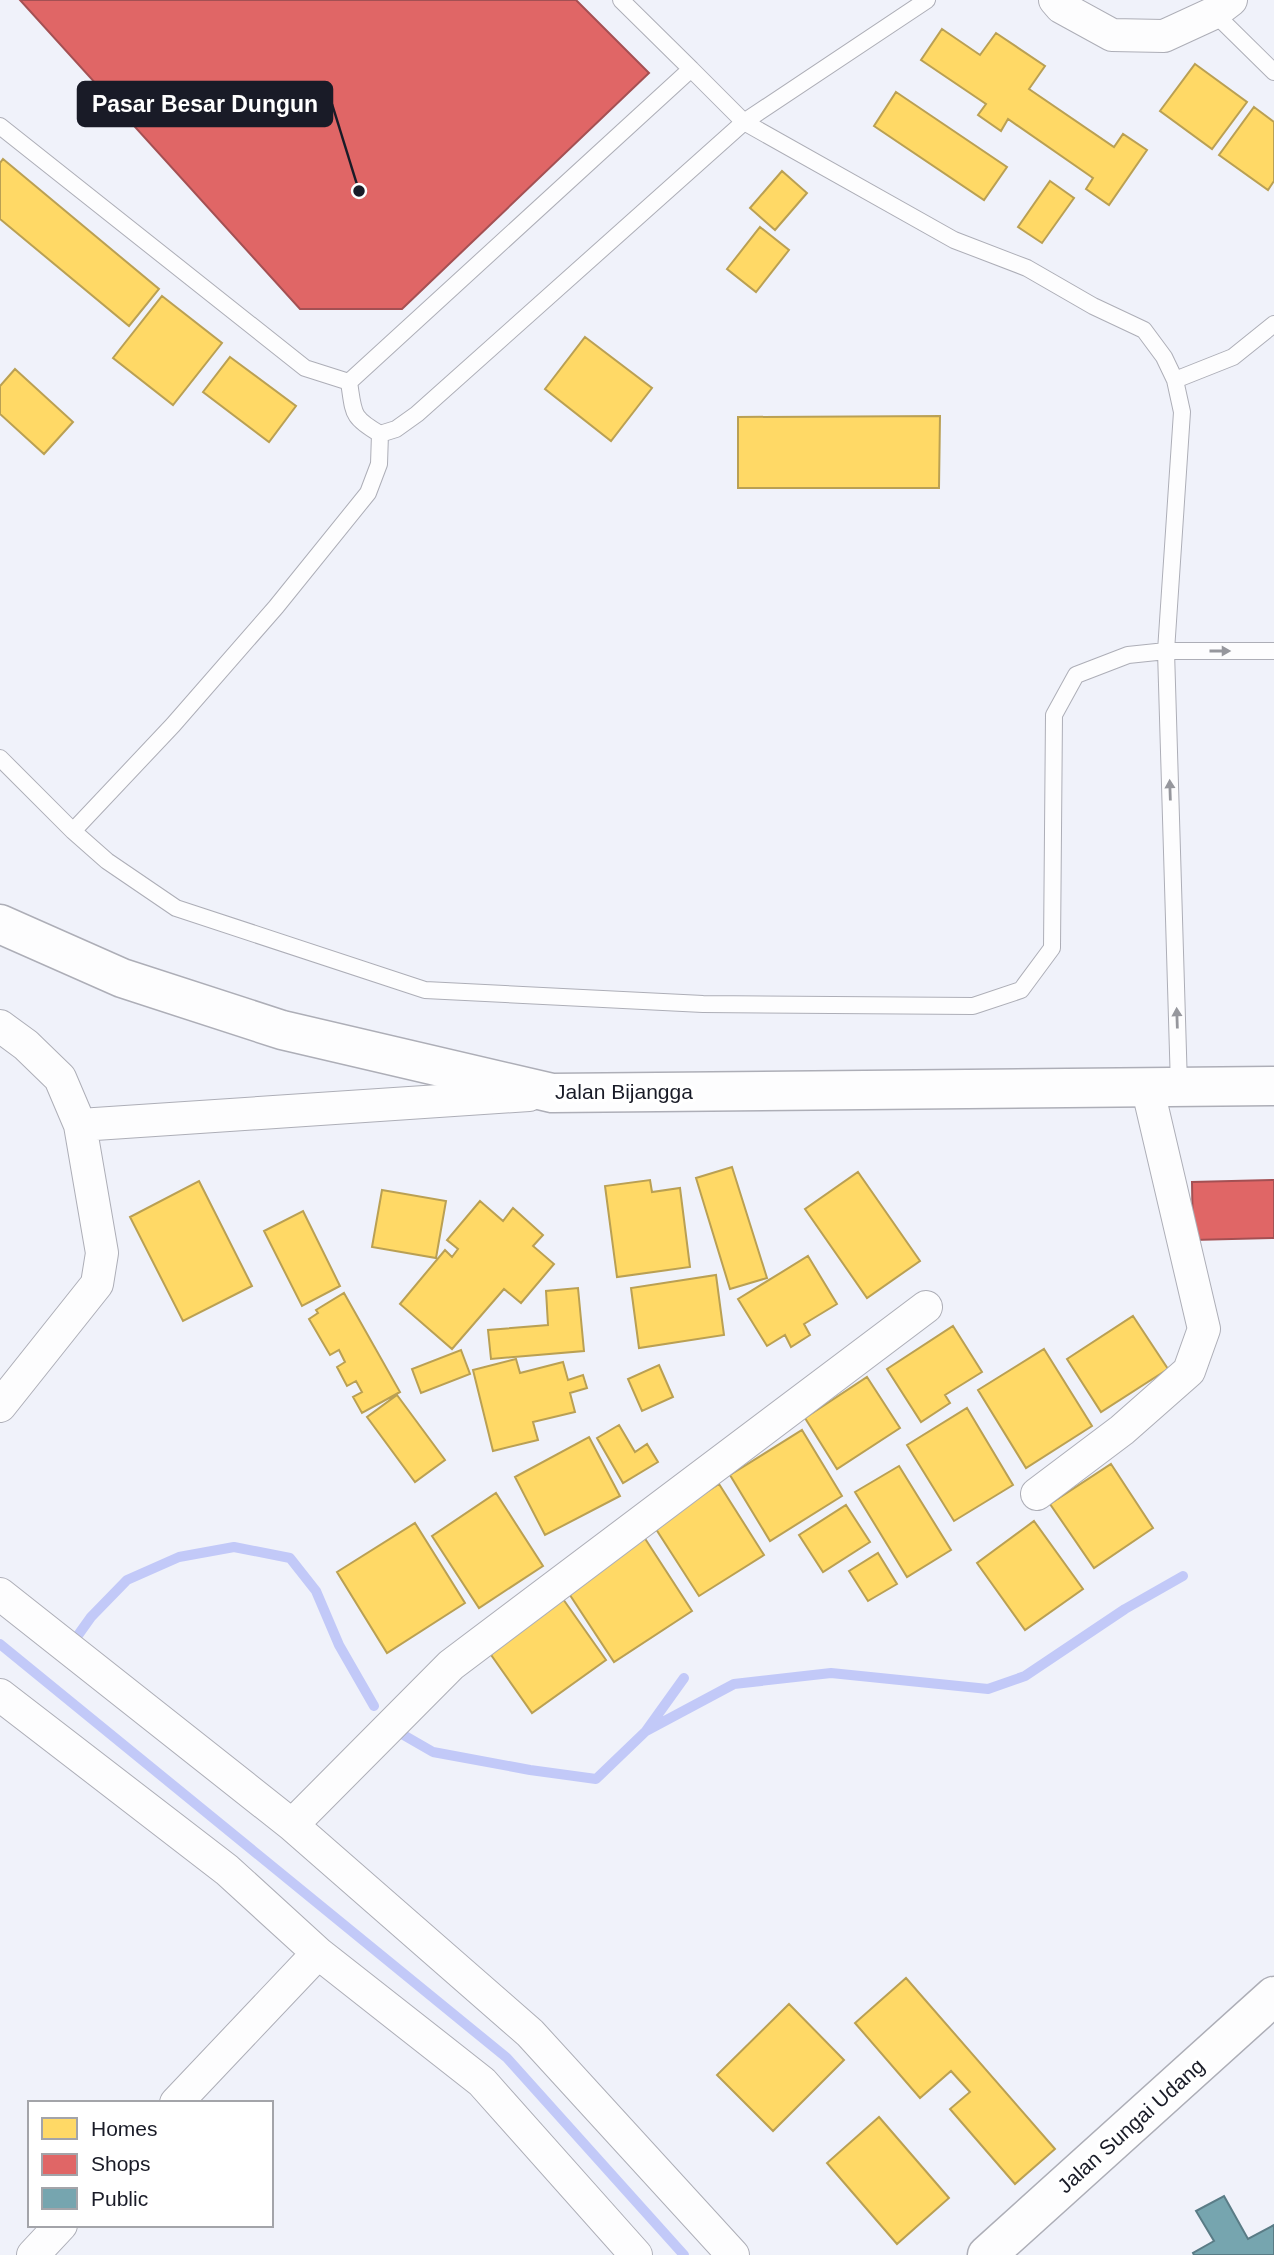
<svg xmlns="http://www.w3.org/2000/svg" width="1274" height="2255" font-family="Helvetica,sans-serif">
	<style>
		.homes { fill: #ffd966; stroke: #baa053; stroke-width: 2 }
		.shops { fill: #e06666; stroke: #a45053; stroke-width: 2 }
		.public { fill: #76a5af; stroke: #5a7c86; stroke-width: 2 }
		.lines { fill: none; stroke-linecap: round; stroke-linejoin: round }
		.stream { stroke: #c2c9f8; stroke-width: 10 }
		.service-casing { stroke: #adaeb7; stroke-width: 18 }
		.minor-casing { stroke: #adaeb7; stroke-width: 34 }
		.tertiary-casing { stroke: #adaeb7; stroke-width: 41 }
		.secondary-casing { stroke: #adaeb7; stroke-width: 41 }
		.service { stroke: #fdfdfe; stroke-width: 16 }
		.minor { stroke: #fdfdfe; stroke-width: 32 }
		.tertiary { stroke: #fdfdfe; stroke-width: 38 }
		.secondary { stroke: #fdfdfe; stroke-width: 38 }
		.oneway { fill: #96979d }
		.labels { text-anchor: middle; stroke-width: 7; stroke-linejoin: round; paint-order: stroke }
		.street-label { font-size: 21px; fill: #191b27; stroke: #fff }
		.leader { fill: none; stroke: #191b27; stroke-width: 2.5 }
		.callout-dot { fill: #191b27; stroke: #fff; stroke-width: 2.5 }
		.callout { fill: #191b27; stroke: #191b27; stroke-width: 2.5 }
		.callout-label { font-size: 23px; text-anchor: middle; font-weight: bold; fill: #fff }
	</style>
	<rect width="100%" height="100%" fill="#f0f2fa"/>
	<!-- homes -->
	<path class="homes" d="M942,29L980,55L996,33L1045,66L1029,89L1114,147L1123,134L1147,150L1109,205L1086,189L1093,178L1008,119L1001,131L978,115L986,104L921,60Z
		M1195,64L1247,102L1212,149L1160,111Z
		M896,92L1007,167L984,200L874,126Z
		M1254,107L1274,122V181L1268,190L1219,155Z
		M3,159L159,289L129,326L0,219V163Z
		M782,171L807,193L775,230L750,208Z
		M1050,181L1074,198L1042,243L1018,227Z
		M760,227L789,250L756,292L727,269Z
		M162,296L222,343L173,405L113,358Z
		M585,337L652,388L611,441L545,389Z
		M230,357L296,406L269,442L203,392Z
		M15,369L73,422L44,454L0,414V386Z
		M940,416L939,488H738V417Z
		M732,1167L767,1278L730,1289L696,1178Z
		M858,1172L920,1261L867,1298L805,1209Z
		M650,1180L652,1192L680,1188L690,1267L617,1277L605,1186Z
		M199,1181L252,1286L183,1321L130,1217Z
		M382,1190L446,1201L436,1258L372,1247Z
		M480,1201L503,1221L513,1208L543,1235L533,1246L554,1264L521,1303L504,1289L452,1349L400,1304L445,1250L452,1257L458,1249L447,1240Z
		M303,1211L340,1286L302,1306L264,1231Z
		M808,1256L837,1304L804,1324L810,1335L791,1347L785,1335L767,1346L738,1299Z
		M716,1275L724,1335L639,1348L631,1288Z
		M578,1288L584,1351L491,1359L488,1330L548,1325L546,1291Z
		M344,1293L400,1392L362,1413L353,1397L362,1392L356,1381L347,1386L337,1367L345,1362L339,1350L330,1355L309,1319L318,1313L316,1310Z
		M1133,1316L1168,1369L1101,1412L1067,1359Z
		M953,1326L982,1372L945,1395L950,1403L921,1422L887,1369Z
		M1044,1349L1092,1426L1026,1468L978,1390Z
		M461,1350L470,1374L421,1393L412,1369Z
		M516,1359L520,1373L563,1362L568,1380L583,1375L587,1388L570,1393L575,1412L533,1422L538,1440L493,1451L473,1370Z
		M659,1365L673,1397L642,1411L628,1379Z
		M867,1377L900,1428L837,1469L805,1418Z
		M397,1395L445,1460L415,1482L367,1417Z
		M967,1408L1013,1485L954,1521L907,1445Z
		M619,1425L635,1452L647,1444L658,1462L623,1483L597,1438Z
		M802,1430L842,1496L770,1541L730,1475Z
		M589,1437L620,1496L545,1535L515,1477Z
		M1111,1464L1153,1528L1094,1568L1050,1504Z
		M899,1466L951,1550L907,1577L855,1492Z
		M719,1484L764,1555L699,1596L654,1526Z
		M496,1493L543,1566L479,1608L432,1536Z
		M846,1505L870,1542L823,1572L799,1535Z
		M1034,1521L1083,1589L1025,1630L977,1563Z
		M415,1523L465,1603L387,1653L337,1572Z
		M644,1537L692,1611L614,1662L566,1589Z
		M878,1553L897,1584L868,1601L849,1571Z
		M563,1599L606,1660L532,1713L489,1652Z
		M906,1978L1055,2149L1015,2184L950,2109L970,2092L951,2071L920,2098L855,2023Z
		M789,2004L844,2060L773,2131L717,2075Z
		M879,2117L949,2198L897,2244L827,2163Z"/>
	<!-- shops -->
	<path class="shops" d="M20,0H576L649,73L402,309H300Z
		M1274,1180V1238L1193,1240L1192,1182Z"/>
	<!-- public -->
	<path class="public" d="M1224,2196L1248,2239L1274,2225V2255H1194L1193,2253L1214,2241L1196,2211Z"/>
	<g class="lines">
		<!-- stream -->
		<path class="stream" d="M76,1638L91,1617L127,1580L179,1557L234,1547L290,1558L316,1591L339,1645L374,1706
			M0,1644L507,2058L684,2255
			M646,1731L734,1684L831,1673L988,1689L1025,1676L1125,1609L1183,1576
			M400,1733L433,1752L530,1770L596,1779L646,1731L684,1678"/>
		<!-- service casing -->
		<g class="service-casing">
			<path id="service" d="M1214,13L1274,72
				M691,69L744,122L954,240L1027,268L1093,306L1144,330L1164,357L1175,380L1182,412L1166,651L1179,1086
				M0,126L305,368L349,382L691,69L621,0
				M1175,380L1233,357L1274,324
				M349,382C354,414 351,417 380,434L396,429L417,414L744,122L927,0
				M0,758L73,831L107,861L176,908L425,990L703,1004L973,1006L1021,990L1052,948L1054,715L1076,675L1128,655L1166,651H1274
				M73,831L173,725L276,607L368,493L379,464L380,434"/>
		</g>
		<!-- minor casing -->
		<g class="minor-casing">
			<path id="minor" d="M1055,0L1061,7L1112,35L1164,36L1214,13L1231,0
				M0,1026L26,1045L60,1078L80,1125L102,1253L97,1284L0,1406
				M80,1125L529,1095
				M1037,1494L1122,1430L1189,1371L1204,1329L1147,1086
				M0,1594L292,1825L530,2033L733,2255
				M0,1695L227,1870L318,1953L482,2082L636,2255
				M292,1825L451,1665L926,1307
				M176,2103L318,1953
				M33,2255L61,2225"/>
		</g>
		<!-- tertiary casing -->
		<g class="tertiary-casing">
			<path id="tertiary" d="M987,2255L1274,1996"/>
		</g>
		<!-- secondary casing -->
		<g class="secondary-casing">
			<path id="secondary" d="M0,924L122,978L282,1030L552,1093L1274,1086"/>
		</g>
		<!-- service -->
		<use href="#service" class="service"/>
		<!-- minor -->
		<use href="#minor" class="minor"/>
		<!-- tertiary -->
		<use href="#tertiary" class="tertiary"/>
		<!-- secondary -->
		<use href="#secondary" class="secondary"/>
	</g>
	<!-- one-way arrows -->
	<defs><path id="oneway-solid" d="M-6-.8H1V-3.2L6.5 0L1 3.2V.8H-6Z" transform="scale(1.75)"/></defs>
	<g class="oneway">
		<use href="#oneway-solid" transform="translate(1220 651)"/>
		<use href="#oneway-solid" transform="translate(1170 790) rotate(-92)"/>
		<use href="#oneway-solid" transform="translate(1177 1018) rotate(-92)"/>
	</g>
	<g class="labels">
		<!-- street labels -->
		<g class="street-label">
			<text x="624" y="1099">Jalan Bijangga</text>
			<text transform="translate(1131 2126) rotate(-42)" y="7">Jalan Sungai Udang</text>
		</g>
	</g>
	<!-- callouts -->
	<path class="leader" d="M359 191L332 104"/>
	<circle class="callout-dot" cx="359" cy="191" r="7"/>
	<rect class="callout" x="78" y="82" width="254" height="44" rx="7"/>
	<g class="callout-label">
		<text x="205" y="112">Pasar Besar Dungun</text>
	</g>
	<!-- legend -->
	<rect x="28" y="2101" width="245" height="126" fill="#ffffff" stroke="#a3a4a9" stroke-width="2"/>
	<rect x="42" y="2118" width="35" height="21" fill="#ffd966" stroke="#a3a4a9" stroke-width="2"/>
	<text x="91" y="2136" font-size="21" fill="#191b27">Homes</text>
	<rect x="42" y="2154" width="35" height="21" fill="#e06666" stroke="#a3a4a9" stroke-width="2"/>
	<text x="91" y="2171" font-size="21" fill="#191b27">Shops</text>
	<rect x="42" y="2188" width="35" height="21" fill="#76a5af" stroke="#a3a4a9" stroke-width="2"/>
	<text x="91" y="2206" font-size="21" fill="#191b27">Public</text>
</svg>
